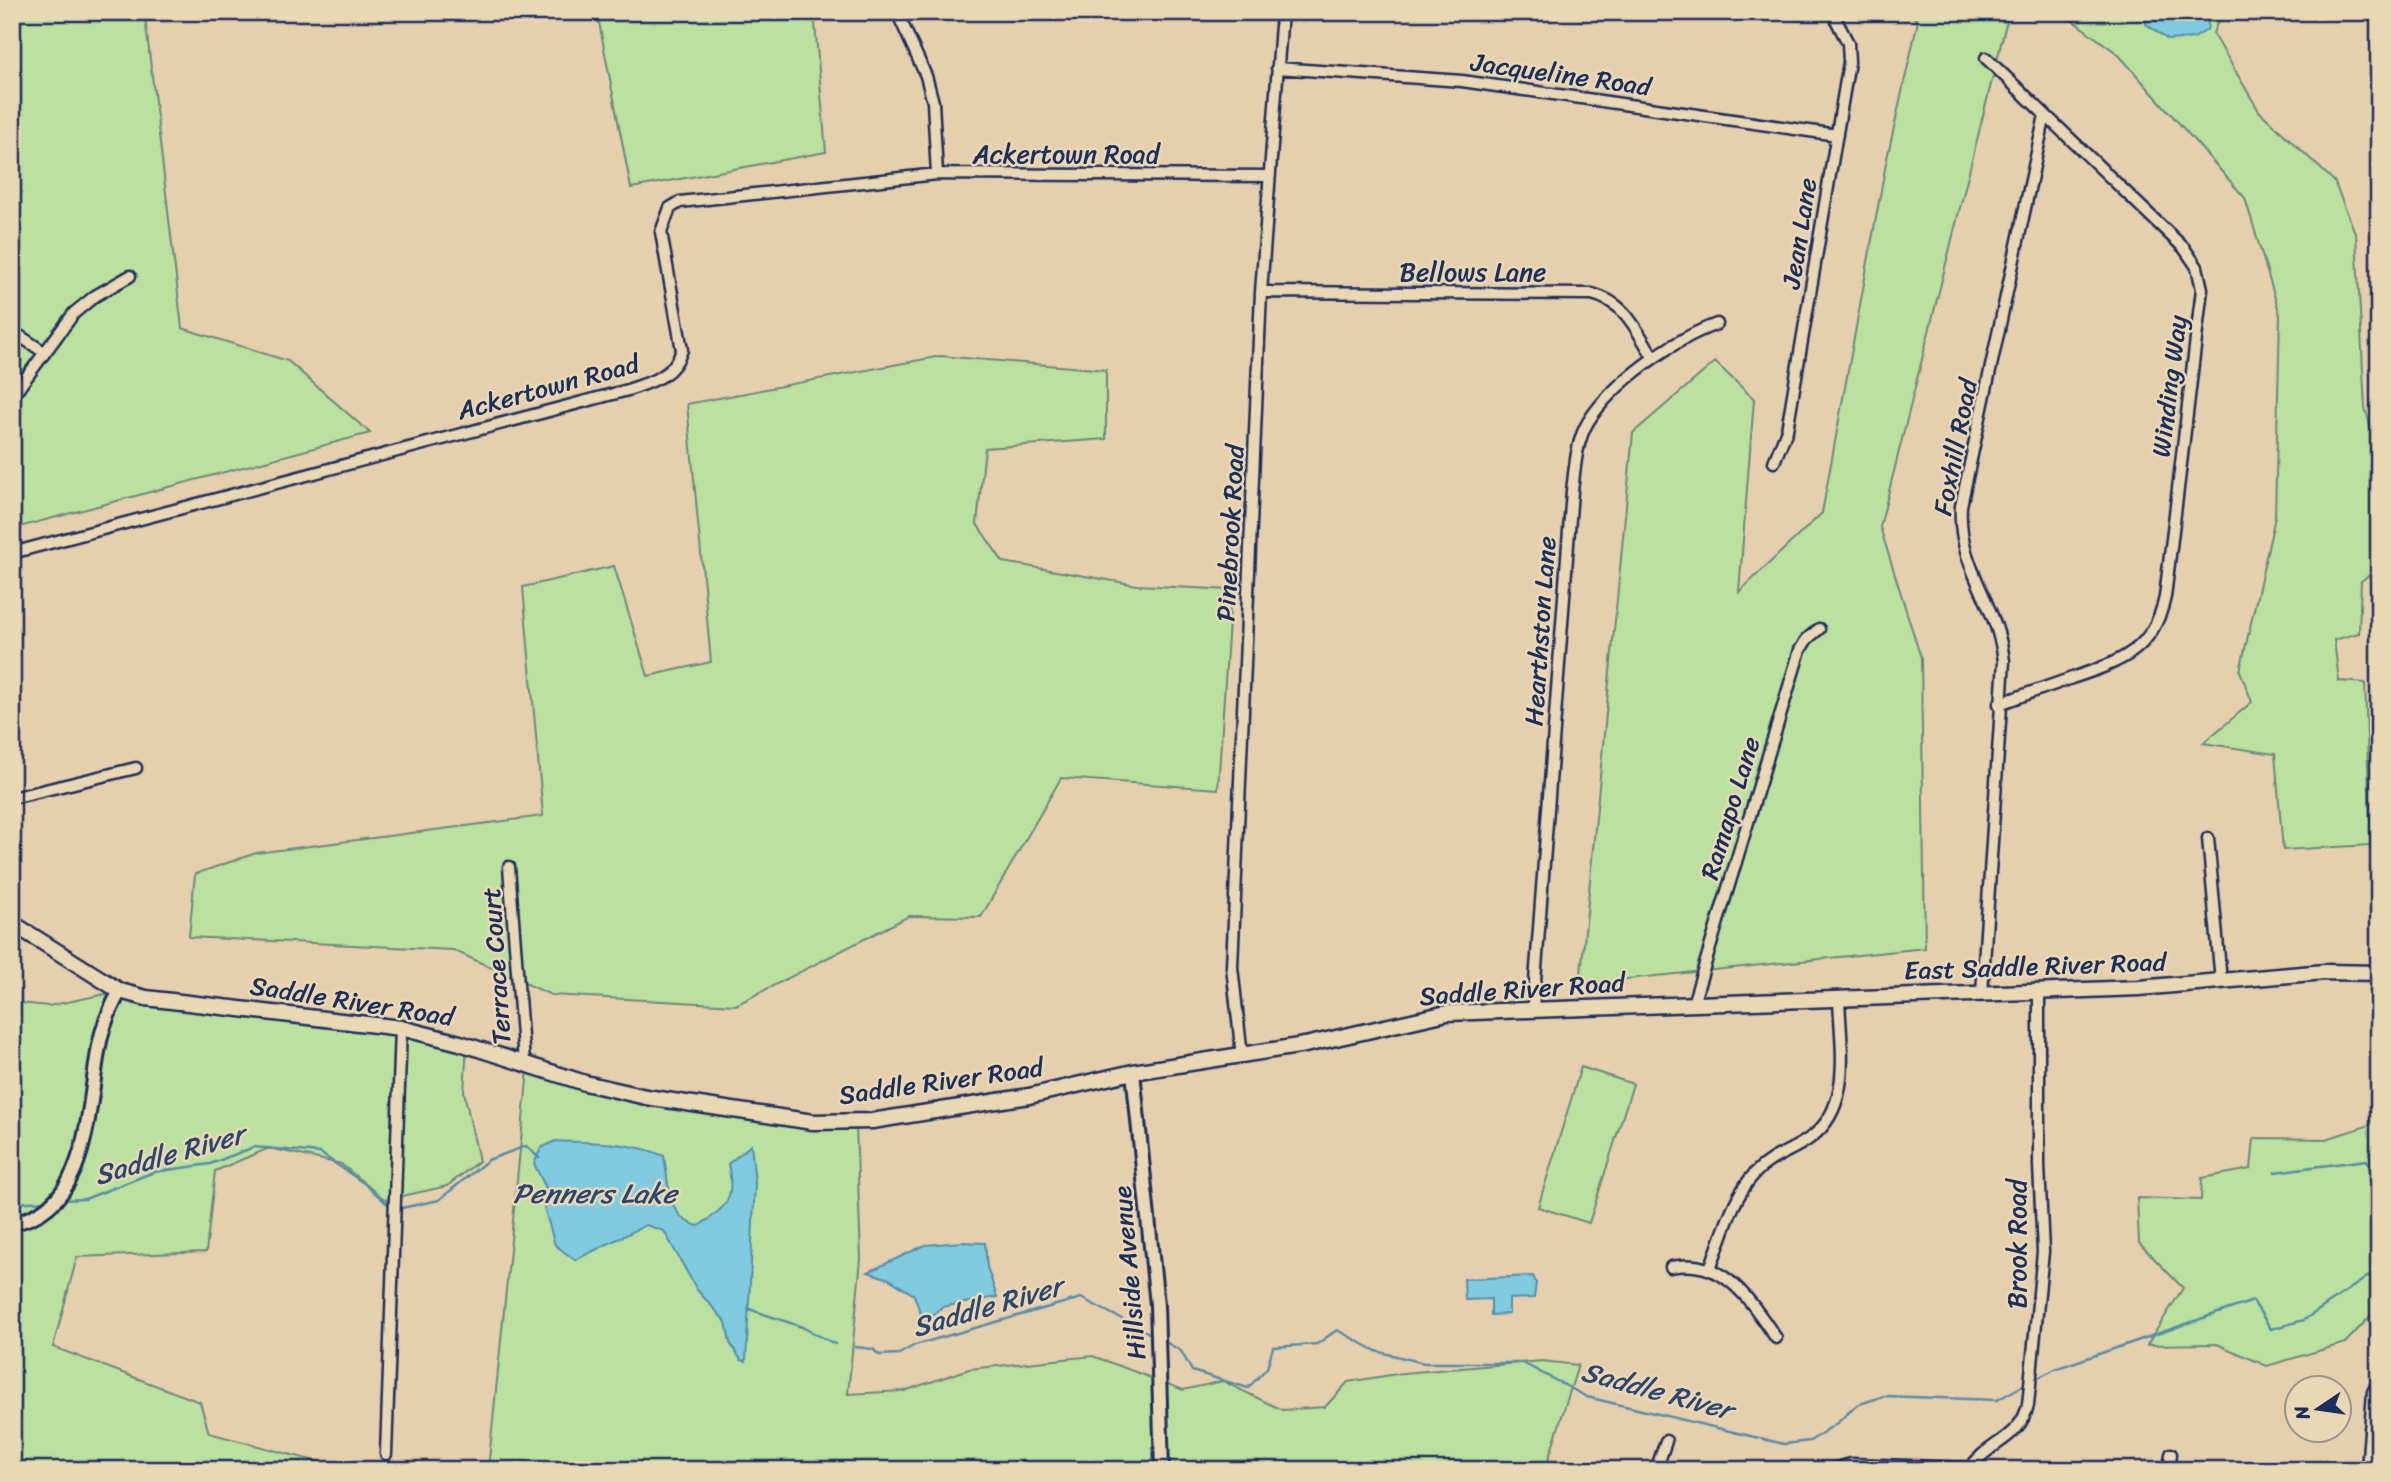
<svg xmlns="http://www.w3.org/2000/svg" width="2391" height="1482" font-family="Sriracha,sans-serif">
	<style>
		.green { fill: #bae19d; stroke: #6a887e; stroke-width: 2 }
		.water { fill: #7fcbdf; stroke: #578dab; stroke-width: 2 }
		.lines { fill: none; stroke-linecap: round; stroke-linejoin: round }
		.stream { stroke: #578dab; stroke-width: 2.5 }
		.minor-casing { stroke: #1b2f5e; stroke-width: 15 }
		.tertiary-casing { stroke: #1b2f5e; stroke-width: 18 }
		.secondary-casing { stroke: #1b2f5e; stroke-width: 19 }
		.minor { stroke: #ead8b5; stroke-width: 10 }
		.tertiary { stroke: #ead8b5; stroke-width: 12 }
		.secondary { stroke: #ead8b5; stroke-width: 14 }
		.labels { text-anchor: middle; stroke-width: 5; stroke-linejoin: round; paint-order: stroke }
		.street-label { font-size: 26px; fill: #1b2f5e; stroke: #ead8b5 }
		.water-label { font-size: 28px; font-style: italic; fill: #2a4671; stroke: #ead8b5 }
	</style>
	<rect width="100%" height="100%" fill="#e6cfac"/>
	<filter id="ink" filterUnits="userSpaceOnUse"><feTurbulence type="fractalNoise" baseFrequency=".0143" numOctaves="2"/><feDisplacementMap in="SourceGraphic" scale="14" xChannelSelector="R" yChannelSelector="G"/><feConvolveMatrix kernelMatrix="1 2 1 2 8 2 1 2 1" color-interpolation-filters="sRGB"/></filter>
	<g filter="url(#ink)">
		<!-- green -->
		<path class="green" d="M12,12H152L145,17L182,328L288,361L370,433L12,529Z
			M597,12H814L826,152L631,188Z
			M1907,12H2009L1880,527L1921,658L1925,948L1580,984L1633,433L1715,362L1754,399L1739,592L1822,513L1886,163L1918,21Z
			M2061,12H2222L2213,33L2259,111L2334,181L2356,235L2365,408L2379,455V568L2361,581L2359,633L2334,640L2339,681L2365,683L2371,845L2283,850L2275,754L2203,743L2252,702L2240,671L2275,517L2280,315L2245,198L2118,54Z
			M941,356L1106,370V439L985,448L977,524L1003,562L1137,585L1231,590L1218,789L1061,778L981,917L909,916L736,1005L551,995L453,950L189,937L195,874L256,853L543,816L523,587L614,566L648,676L711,662L687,404Z
			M120,991L467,1044L464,1092L479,1161L447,1186L385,1200L341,1164L269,1148L215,1171L206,1252L77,1257L53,1347L200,1402L209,1433L349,1470H12V1002L48,1006Z
			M1581,1067L1633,1084L1589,1223L1538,1207Z
			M528,1070L609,1095L711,1114L748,1120L856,1125L861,1259L848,1394L904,1391L969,1369L1093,1356L1183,1390L1223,1381L1282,1410L1325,1407L1348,1382L1403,1373L1542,1361L1578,1365L1545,1470H488Z
			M2379,1122V1307L2345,1343L2267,1366L2217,1344L2147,1345L2183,1288L2139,1243L2137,1198L2201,1200L2202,1178L2251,1169L2254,1138L2326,1139Z"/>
		<!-- water -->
		<path class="water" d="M2144,12H2210L2207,30L2194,38L2168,40L2146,24Z
			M555,1141C590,1143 631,1141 664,1156C669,1184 667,1220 699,1226C726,1207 736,1200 728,1164L751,1145L755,1183L746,1361L741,1360L730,1343L726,1322L697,1290L664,1231L646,1225L575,1260L555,1245L544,1207L546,1188L534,1164L541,1148Z
			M963,1242L985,1243L987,1267L997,1297L942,1307L924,1323L914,1295L889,1279L868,1272L925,1245Z
			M1533,1276L1536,1283L1534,1298L1509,1299V1314L1491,1315V1299L1465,1300L1464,1279Z"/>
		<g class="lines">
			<!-- stream -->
			<path class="stream" d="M2275,1172L2367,1160L2372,1176L2379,1179
				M61,1200L85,1199L154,1172L210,1164L254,1147L320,1153L365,1184L391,1207
				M12,1203L47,1201
				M397,1209L439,1200L488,1160L526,1146L539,1158
				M749,1309L802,1327L835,1344
				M1162,1340L1181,1351L1192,1371L1248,1388L1267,1368L1273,1347L1317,1344L1337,1330L1376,1351L1424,1363H1523L1587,1397L1784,1444L1810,1441L1837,1423L1857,1405L1884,1396L1997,1400L2026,1384
				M855,1347L873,1349L879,1355L899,1354L915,1345L1081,1298L1153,1335
				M2032,1381L2055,1369L2253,1301L2271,1329L2304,1320L2379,1269"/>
			<!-- minor casing -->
			<g class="minor-casing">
				<path id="minor" d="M897,12L926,76L933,102L937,174
					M1986,58L2184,248L2197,267L2202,289L2165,597C2153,652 2119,662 2072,678C2047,687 2023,695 1999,704
					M1277,68L1462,81L1837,135
					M1261,292L1592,294C1627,303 1635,329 1654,358
					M12,331L44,352
					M12,397L74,313L95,296L130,276
					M1774,462L1787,430L1849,62L1848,43L1832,12
					M12,553L628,390C653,381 673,377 682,350L661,232L670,208L680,202L937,174L1270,176
					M12,798L136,768
					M2208,838L2221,981
					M509,867L524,1062
					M1982,993L2004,661C1997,601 1957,568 1961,506L2045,115
					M1693,1004L1800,650L1807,639L1819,629
					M1533,1008L1572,491C1575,468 1576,442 1588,422C1612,383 1674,339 1717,324
					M1242,1056L1232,967L1261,292L1282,12
					M1671,1267C1724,1257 1749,1299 1776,1338
					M1710,1268C1723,1236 1732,1197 1756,1172C1771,1156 1793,1151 1810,1138C1854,1107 1840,1044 1839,998
					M386,1454L401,1028
					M1656,1470L1666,1441
					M1829,1470L1851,1464L1969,1468
					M1969,1470C1987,1442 2020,1440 2028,1405L2043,1252L2039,1165V991
					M2169,1470L2171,1454
					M2367,1470L2373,1392L2379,1381"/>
			</g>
			<!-- tertiary casing -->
			<g class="tertiary-casing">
				<path id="tertiary" d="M1133,1072L1157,1305L1162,1470
					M12,1223C92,1210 87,1102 100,1041C104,1023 111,1007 120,991"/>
			</g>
			<!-- secondary casing -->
			<g class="secondary-casing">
				<path id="secondary" d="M12,923L120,991L146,998L401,1028L460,1043L585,1083L646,1097L813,1122L872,1121L1029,1096L1133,1072L1305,1045L1447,1013L2139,988L2325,972L2379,973"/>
			</g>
			<!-- minor -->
			<use href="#minor" class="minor"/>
			<!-- tertiary -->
			<use href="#tertiary" class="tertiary"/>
			<!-- secondary -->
			<use href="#secondary" class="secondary"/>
		</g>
	</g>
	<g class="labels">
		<!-- street labels -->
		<g class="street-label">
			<text transform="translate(1561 74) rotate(8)" y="9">Jacqueline Road</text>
			<text x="1066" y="163">Ackertown Road</text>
			<text transform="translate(1799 233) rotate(-81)" y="9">Jean Lane</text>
			<text x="1473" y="281">Bellows Lane</text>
			<text transform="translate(2169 386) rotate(-83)" y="9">Winding Way</text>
			<text transform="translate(548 387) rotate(-15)" y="9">Ackertown Road</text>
			<text transform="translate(1955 447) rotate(-79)" y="9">Foxhill Road</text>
			<text transform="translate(1230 533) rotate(-87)" y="9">Pinebrook Road</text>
			<text transform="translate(1540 631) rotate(-86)" y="9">Hearthston Lane</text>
			<text transform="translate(1730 808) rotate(-73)" y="9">Ramapo Lane</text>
			<text transform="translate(496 966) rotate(-94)" y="9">Terrace Court</text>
			<text transform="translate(2035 966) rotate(-2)" y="9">East Saddle River Road</text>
			<text transform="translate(1522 989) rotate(-4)" y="9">Saddle River Road</text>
			<text transform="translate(352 1001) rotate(9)" y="9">Saddle River Road</text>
			<text transform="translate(941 1081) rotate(-8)" y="9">Saddle River Road</text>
			<text transform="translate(2017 1244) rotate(-90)" y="9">Brook Road</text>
			<text transform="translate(1129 1273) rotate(-95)" y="9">Hillside Avenue</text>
		</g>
		<!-- water labels -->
		<g class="water-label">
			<text transform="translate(169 1154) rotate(-16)" y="10">Saddle River</text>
			<text x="595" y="1203">Penners Lake</text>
			<text transform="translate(987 1306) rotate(-16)" y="10">Saddle River</text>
			<text transform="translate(1657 1390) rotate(15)" y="10">Saddle River</text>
		</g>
	</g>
	<!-- margin -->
	<rect width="2391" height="1482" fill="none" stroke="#ead8b5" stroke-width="42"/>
	<rect x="21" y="21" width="2349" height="1440" fill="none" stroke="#1b2f5e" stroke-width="2.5" filter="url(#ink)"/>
	<!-- north arrow -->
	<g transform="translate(2318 1409) rotate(257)"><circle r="33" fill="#ead8b5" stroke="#979492" stroke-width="2"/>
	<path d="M0-5L12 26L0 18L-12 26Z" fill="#1b2f5e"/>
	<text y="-10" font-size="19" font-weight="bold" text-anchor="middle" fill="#1b2f5e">N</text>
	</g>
</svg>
